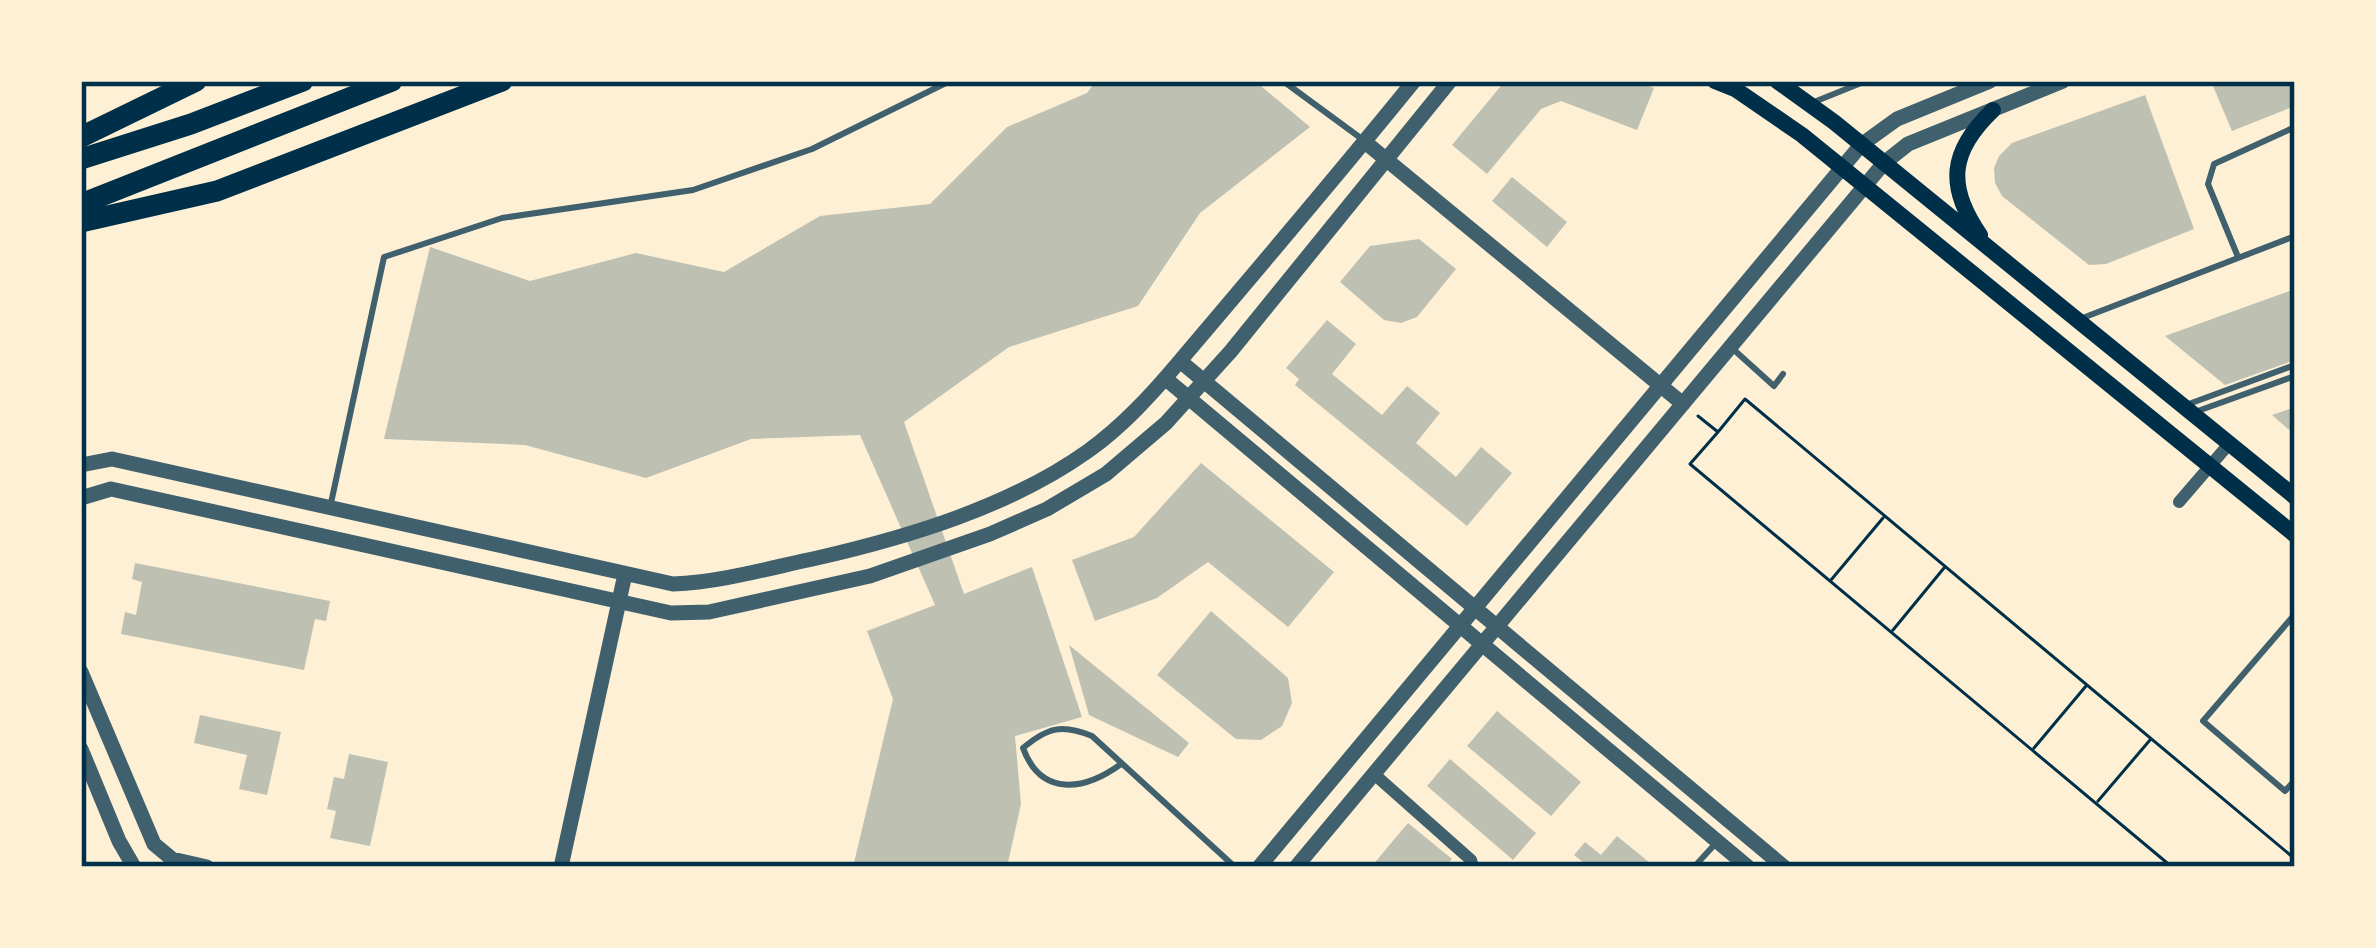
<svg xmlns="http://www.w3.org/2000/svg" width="2376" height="948" font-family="Barlow,sans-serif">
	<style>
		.building { fill: #bec0b2 }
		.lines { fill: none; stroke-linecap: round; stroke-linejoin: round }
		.path { stroke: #003049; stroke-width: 3 }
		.service { stroke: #3f606c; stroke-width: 6 }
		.minor { stroke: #3f606c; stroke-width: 12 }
		.tertiary { stroke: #3f606c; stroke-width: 15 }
		.secondary { stroke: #003049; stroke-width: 16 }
		.motorway { stroke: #003049; stroke-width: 21 }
		.neatline { fill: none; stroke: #003049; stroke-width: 4.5 }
	</style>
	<rect width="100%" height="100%" fill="#fdf0d5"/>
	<!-- building -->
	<path class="building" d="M1096,81H1255L1310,127L1200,213L1138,306L1009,347L904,422L964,594L1032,567L1082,717L1015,736L1021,804L1007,867H853L893,699L867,631L935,605L860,435L751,439L646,478L525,445L384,439L430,247L530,281L636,253L724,272L820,216L930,204L1007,127L1087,93Z
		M1505,81H1637L1654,88L1637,130L1561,101L1541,109L1487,174L1452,145Z
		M2225,81H2295V106L2232,131L2213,86Z
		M2145,95L2194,229L2106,264L2089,265L2002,196L1995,183L1994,168L1999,156L2012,143Z
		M1512,177L1567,222L1547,247L1492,201Z
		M1419,239L1456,269L1417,317L1401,323L1384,320L1340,282L1370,246Z
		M2295,289V360L2225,385L2165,336Z
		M1327,320L1356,344L1332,374L1382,415L1407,386L1440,413L1416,443L1456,477L1481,447L1512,473L1467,526L1295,385L1299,379L1286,368Z
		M2295,407V435L2272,415Z
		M1201,463L1334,572L1288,627L1208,562L1157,598L1095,621L1072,560L1134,537Z
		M135,563L330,601L326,621L315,619L304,670L121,634L125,612L136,615L142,582L132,579Z
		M1211,611L1288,678L1292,703L1282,726L1261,740L1236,739L1157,675Z
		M1069,645L1189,743L1178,757L1089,715Z
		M1497,711L1581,782L1551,816L1467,746Z
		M200,715L281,732L267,795L239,789L247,755L194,743Z
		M349,754L388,762L370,846L330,838L336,811L327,809L334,777L344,779Z
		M1450,759L1536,833L1513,860L1427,786Z
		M1408,823L1452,859L1446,867H1371Z
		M1617,836L1655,867H1589L1574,855L1585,842L1601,855Z"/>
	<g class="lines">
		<!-- path -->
		<path class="path" d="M1698,416L1718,432L1690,464L2172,867
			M1718,432L1745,399L2295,859
			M1831,580L1883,518
			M1893,630L1944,568
			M2034,748L2086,686
			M2098,801L2150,740"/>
		<!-- service -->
		<path class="service" d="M1283,81L1362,139
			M1814,102L1866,81
			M2238,257L2208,184L2214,164L2295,127
			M2080,319L2295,236
			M1733,349L1774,386L1783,374
			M2186,405L2295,365
			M2195,412L2295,376
			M331,503L384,257L502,218L693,190L812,149L950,81
			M2295,614L2203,721L2285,791L2295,780
			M1121,764C1084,791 1041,797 1023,748C1048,727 1062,724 1092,736L1235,867
			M1694,867L1716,843"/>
		<!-- minor -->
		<path class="minor" d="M2179,502L2229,444
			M1374,774L1471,860L1473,867"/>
		<!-- tertiary -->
		<path class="tertiary" d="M1365,142L1683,404
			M1180,361L1784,867
			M1166,379L1748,867
			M81,465L112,459L673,584C722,582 769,568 817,558C909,537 1011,506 1088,451C1123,426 1152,394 1179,362C1258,269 1337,176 1414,81
			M81,498L111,489L671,613L709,612L870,576L990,534L1047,509L1106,474L1166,423L1231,351L1450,81
			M81,672L154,844L172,859L207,867
			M81,749L119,841L134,867
			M561,867L625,574
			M1259,867L1861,145L1897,119L1990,81
			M1296,867L1884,163L1908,144L2063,81"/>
		<!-- secondary -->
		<path class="secondary" d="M1715,81L1735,89L1802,135L2295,535
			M1777,81L1834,122L2295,497
			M1980,235C1946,186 1950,151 1993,110"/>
		<!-- motorway -->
		<path class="motorway" d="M81,137L196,81
			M81,159L191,124L303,81
			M81,204L392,81
			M81,222L217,191L502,81"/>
	</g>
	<!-- border -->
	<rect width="2376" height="948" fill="none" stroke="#fdf0d5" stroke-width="168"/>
	<rect x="84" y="84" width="2208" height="780" class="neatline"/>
</svg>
